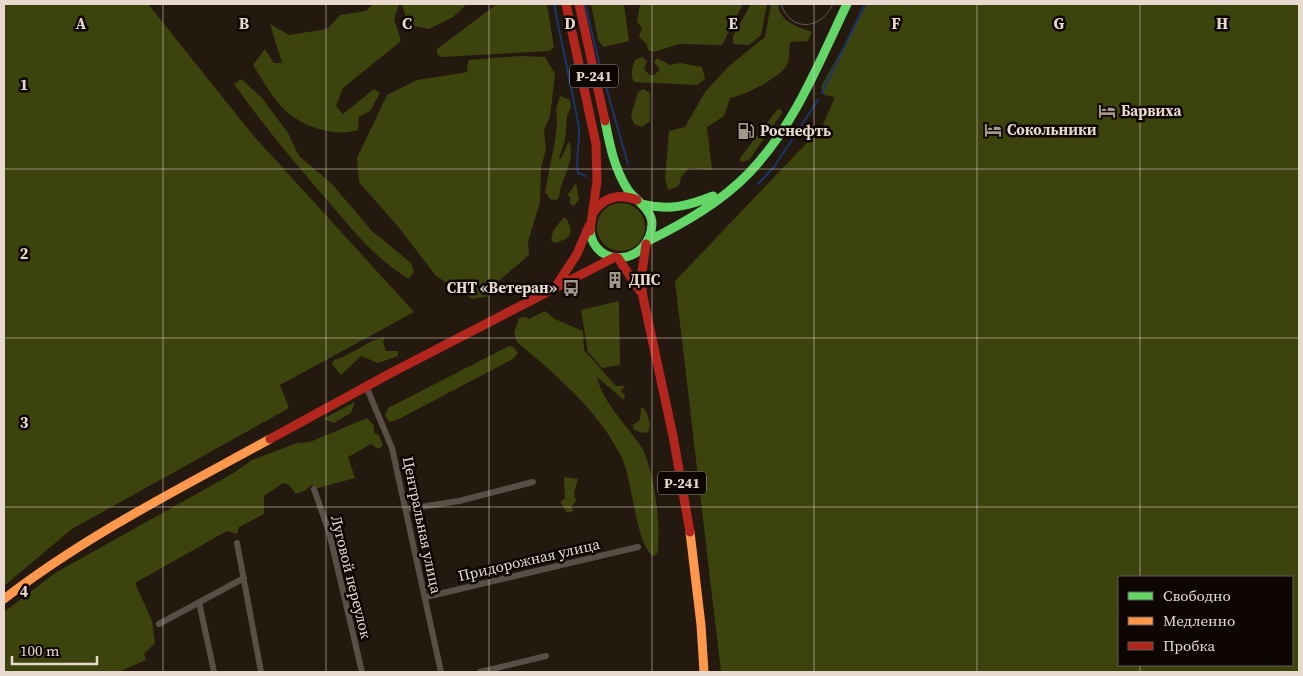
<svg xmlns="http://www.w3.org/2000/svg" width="1303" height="676" font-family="'Source Serif 4',serif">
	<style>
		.green { fill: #3d430d; fill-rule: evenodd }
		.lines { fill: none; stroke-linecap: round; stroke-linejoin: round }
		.stream { stroke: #18366c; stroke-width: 2 }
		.street { stroke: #594f47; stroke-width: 6 }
		.fast { stroke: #63d668; stroke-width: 9 }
		.slow { stroke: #ff974d; stroke-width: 9 }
		.jam { stroke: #b3261e; stroke-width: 9 }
		.tram { stroke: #605950; stroke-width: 1 }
		.grid { fill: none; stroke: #e7d9cd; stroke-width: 1; stroke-opacity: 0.55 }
		.labels { text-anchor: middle; stroke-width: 5; stroke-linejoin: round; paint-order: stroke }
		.shield { fill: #0d0602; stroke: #a69a90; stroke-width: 1 }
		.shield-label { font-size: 14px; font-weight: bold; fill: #e7d9cd }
		.poi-label { font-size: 15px; font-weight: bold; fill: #e7d9cd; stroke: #0d0602; text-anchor: start }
		.street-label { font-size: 15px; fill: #e7d9cd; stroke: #0d0602 }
		.grid-label { font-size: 16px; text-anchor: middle; font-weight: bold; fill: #e7d9cd; stroke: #0d0602; stroke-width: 5; stroke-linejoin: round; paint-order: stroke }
	</style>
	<rect width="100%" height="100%" fill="#24190e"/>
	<!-- green -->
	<path class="green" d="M4,4H148L252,134L414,312L280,385L289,408L72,529L4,586Z
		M373,4H399L394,19L401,41L343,88L336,106L343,114L374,89L380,93L370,111L359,117L358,130C336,137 306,128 288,113C273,100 263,81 253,65L265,49L274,63H282L270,24L289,35L327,29L340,15L366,11Z
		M402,4H467L453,17L429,29L408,25Z
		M497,4H547L554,48L549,51L441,57L437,54V49Z
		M591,4H624L629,41L603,47L598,40Z
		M640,4H743L722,45L679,44L654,52L648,50L647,44L639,37L642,28L637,22Z
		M751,4H767L761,35L749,45L733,44V36Z
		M771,4H778C779,21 797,27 812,32L808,41L790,42C789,49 790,59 787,65C780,78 743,96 730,98L724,116L707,127L712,170L689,168L681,177L679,186L668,190L665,179L669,131L685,127L705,92L729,66L765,37Z
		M867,4H1299V672H721L675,281L822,127L835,97L824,95L821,87ZM1119,577H1292V665H1119Z
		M520,56L545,57L555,74L550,117L544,129L546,149L541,168L540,202L528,242L529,255L493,286L491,296L472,299L436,276L400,229L359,182L357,158L387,95L417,80L468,72L467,66L469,60Z
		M642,57L647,61L644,70L650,75H654L660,70L654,62L657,58L670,65L680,63L702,67L705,79L697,85L634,82C630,75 632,67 635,60Z
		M241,79L262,98L288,133L299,156L331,183L372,231L411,263L414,272L409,279C375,259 352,229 327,200C294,162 263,125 234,84Z
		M643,89L650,93V121L642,127L634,124L631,115L638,92Z
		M560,96L570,100L571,107L567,116L565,140L559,158L561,159L569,141C576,163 561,177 559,197L556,200L550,199L545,192L555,141L557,123L556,109Z
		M781,109L782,113L749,160L741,162L740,158L777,110Z
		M576,183L579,199L574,206L570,204V196H567Z
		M597 227a24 24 0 1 1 48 0a24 24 0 1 1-48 0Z
		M563,218H566C575,233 571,238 555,243L551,241L553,231Z
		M619,301L620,365L602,368L588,352L581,310Z
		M545,311L555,319L583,331L584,350L616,386H625L621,391L625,396L624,400L597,377C603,403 625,423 640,445C654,465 662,530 657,554L653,556C634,540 634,482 621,456C597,409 556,375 517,342L514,333L519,318L525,317L529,319Z
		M385,337L383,342L386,351H398V356L378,363L361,356L341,375L332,364L334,360C353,355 365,341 385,337Z
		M509,346L513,347L518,353L513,359L397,420L389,422L385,415L388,408Z
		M355,402L351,413L334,423L323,419Z
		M641,408H644C648,415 652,425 648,432L642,433L633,429V425L640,420Z
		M367,418L374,426V433L379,435L383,446L378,449L371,444L348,457L355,478L318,488L311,485L306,490L296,494L288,484L283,483L264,496V514L239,527L237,534L227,531L135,583L152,621L155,643L144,654L146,660L118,672H4V612L55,573L232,474L252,460L297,443L310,442Z
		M564,477L578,479L574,493L576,501L571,507L574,511L567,513L560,502L565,498Z"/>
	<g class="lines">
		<!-- stream -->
		<path class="stream" d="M554,4L579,127C580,141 575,161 578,173L586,176
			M585,4L600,66L628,164
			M822,93L865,4
			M758,184L774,167L818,100"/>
		<!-- street -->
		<path class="street" d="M366,386L392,448L441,672
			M314,489L329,532L362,672
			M407,509L459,501L533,482
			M237,543L261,672
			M426,597L638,547
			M199,602L214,672
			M159,624L244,578
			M480,672L546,656"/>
		<!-- fast -->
		<path class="fast" d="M642,204C669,211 688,206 713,196
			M590,231C595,270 650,265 652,224C652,209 635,200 628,190C614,168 610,146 605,121
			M648,241C684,223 721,202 749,173C795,125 819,62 847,4"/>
		<!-- slow -->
		<path class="slow" d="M690,532L701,625L704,672
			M4,599C87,535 179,489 270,439"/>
		<!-- jam -->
		<path class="jam" d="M566,4L596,144L597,181L590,231
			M579,4L605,121
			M593,213C604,197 619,193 637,200
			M646,244L641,279L643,297L673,436L690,532
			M618,258L640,291
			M556,286L577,254L589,226
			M270,439L389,374L615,257"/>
		<!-- tram -->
		<path class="tram" d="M781,4C790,33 822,30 833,4"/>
	</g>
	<!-- grid -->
	<path class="grid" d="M163,4V672M326,4V672M489,4V672M652,4V672M814,4V672M977,4V672M1140,4V577M4,169H1299M4,338H1299M4,507H1299M1140,665V672"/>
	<!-- icons -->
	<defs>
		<g id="hotel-bare" transform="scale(1.35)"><path d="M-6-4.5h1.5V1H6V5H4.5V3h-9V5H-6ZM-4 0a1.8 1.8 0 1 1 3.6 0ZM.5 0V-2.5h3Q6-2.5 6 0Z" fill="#a3968a" stroke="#0d0602" stroke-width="2.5" paint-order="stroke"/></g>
		<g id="fuel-bare" transform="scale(1.35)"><path d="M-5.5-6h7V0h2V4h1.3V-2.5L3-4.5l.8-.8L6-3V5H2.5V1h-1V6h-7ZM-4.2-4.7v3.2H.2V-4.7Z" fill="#a3968a" stroke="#0d0602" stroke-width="2.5" paint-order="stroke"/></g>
		<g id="building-bare" transform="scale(1.35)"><path d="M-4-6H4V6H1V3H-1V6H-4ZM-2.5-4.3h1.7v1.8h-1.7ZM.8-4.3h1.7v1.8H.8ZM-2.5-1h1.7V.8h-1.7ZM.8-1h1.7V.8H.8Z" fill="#a3968a" stroke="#0d0602" stroke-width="2.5" paint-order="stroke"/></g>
		<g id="bus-bare" transform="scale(1.35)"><path d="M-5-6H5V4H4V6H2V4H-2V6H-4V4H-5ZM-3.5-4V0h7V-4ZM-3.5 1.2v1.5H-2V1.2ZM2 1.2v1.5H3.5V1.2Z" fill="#a3968a" stroke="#0d0602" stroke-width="2.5" paint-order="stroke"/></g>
	</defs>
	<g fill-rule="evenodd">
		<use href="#hotel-bare" x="1107" y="111"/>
		<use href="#hotel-bare" x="993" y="130"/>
		<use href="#fuel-bare" x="746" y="131"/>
		<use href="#building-bare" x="615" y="280"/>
		<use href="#bus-bare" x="571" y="288"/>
	</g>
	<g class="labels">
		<!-- shield labels -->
		<g class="shield">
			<rect x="570" y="64.5" width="48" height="23" rx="4"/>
			<rect x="658" y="471.5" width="48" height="23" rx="4"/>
		</g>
		<g class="shield-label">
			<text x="594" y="81">Р-241</text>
			<text x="682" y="488">Р-241</text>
		</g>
		<!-- poi labels -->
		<g class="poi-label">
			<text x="1121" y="116">Барвиха</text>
			<text x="1007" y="135">Сокольники</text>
			<text x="760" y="136">Роснефть</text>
			<text x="629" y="285">ДПС</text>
			<text x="557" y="293" text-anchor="end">СНТ «Ветеран»</text>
		</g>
		<!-- street labels -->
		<g class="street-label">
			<text transform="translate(422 525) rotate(78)" y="5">Центральная улица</text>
			<text transform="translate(529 560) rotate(-13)" y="5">Придорожная улица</text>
			<text transform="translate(351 577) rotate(76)" y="5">Луговой переулок</text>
		</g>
	</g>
	<g class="grid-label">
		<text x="81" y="29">A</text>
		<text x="244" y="29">B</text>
		<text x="407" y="29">C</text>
		<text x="570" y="29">D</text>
		<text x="733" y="29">E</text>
		<text x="896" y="29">F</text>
		<text x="1059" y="29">G</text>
		<text x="1222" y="29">H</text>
		<text x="24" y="90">1</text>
		<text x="24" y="259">2</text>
		<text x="24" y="428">3</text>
		<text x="24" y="597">4</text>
	</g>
	<!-- border -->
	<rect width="1303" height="676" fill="none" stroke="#e7d9cd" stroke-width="10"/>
	<!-- legend -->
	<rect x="1118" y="576" width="175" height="90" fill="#0d0602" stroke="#645a53"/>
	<rect x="1128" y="592" width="25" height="8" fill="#63d668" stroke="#645a53"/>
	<text x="1163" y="601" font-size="15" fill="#e7d9cd">Свободно</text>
	<rect x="1128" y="617" width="25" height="8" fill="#ff974d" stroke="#645a53"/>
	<text x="1163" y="626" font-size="15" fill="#e7d9cd">Медленно</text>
	<rect x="1128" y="642" width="25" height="8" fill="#b3261e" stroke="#645a53"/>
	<text x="1163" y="651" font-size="15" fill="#e7d9cd">Пробка</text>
	<!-- scale -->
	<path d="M12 656v8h85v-8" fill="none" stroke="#e7d9cd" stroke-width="2.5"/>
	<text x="20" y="656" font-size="15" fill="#e7d9cd" stroke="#0d0602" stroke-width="4" paint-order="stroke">100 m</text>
</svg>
